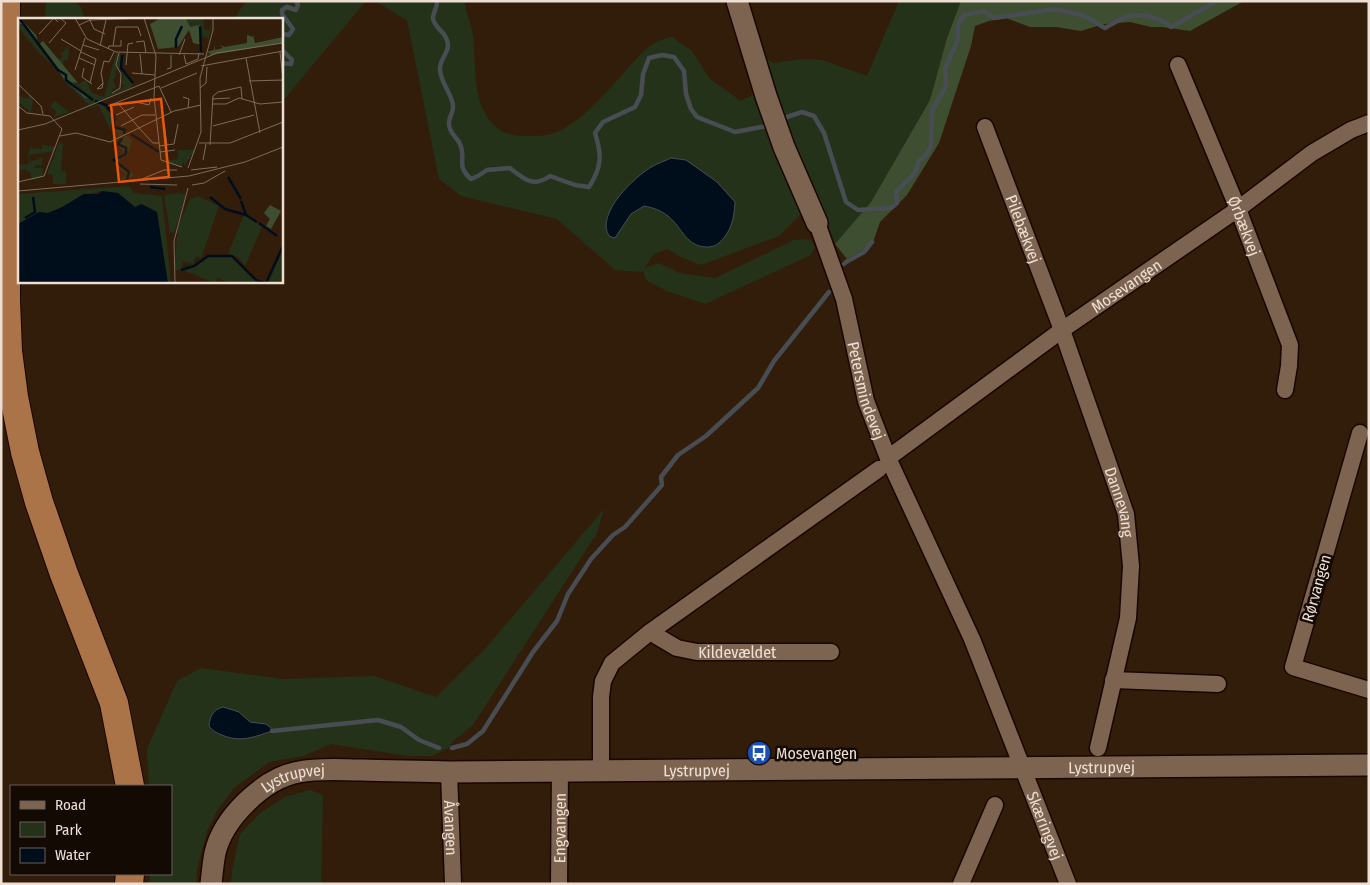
<svg xmlns="http://www.w3.org/2000/svg" width="1370" height="885" font-family="'Fira Sans Condensed',sans-serif">
	<style>
		.green { fill: #25321a }
		.forest { fill: #3e4e31 }
		.water { fill: #000e1c; stroke: #474d53 }
		.lines { fill: none; stroke-linecap: round; stroke-linejoin: round }
		.stream { stroke: #474d53; stroke-width: 4.5 }
		.minor-casing { stroke: #190600; stroke-width: 19 }
		.tertiary-casing { stroke: #190600; stroke-width: 24 }
		.motorway-casing { stroke: #190600; stroke-width: 30 }
		.minor { stroke: #7d6450; stroke-width: 16 }
		.tertiary { stroke: #7d6450; stroke-width: 21 }
		.motorway { stroke: #ab7348; stroke-width: 28 }
		.labels { text-anchor: middle; stroke-width: 5; stroke-linejoin: round; paint-order: stroke }
		.street-label { font-size: 16px; fill: #eedfd4; stroke: #130a04 }
		.poi-label { font-size: 16px; fill: #eedfd4; stroke: #130a04; text-anchor: start }
		.inset-river { fill: none; stroke: #000e1c; stroke-width: 2.5 }
		.inset-road { fill: none; stroke: #7d6b5b; stroke-width: 1 }
		.view { fill: #e8590c; fill-opacity: 0.15; stroke: #e8590c; stroke-width: 2.5 }
		.inset-edge { fill: none; stroke: #eedfd4; stroke-width: 2.5 }
	</style>
	<rect width="100%" height="100%" fill="#321d0a"/>
	<!-- green -->
	<path class="green" d="M46,1H74L81,7L85,19H45Z
		M246,1H366L281,103V19H234Z
		M375,1H464C466,11 470,21 472,31C476,53 473,87 482,107C491,127 502,136 526,136C537,136 549,136 559,131C585,119 611,87 630,66C644,51 651,41 672,37L692,51L710,79L741,101L759,92L802,213L779,236L701,265L681,257L667,249L654,254L644,268L659,263L679,273L715,278L794,240L810,239L815,247L811,255L705,304L667,291L646,280L643,270L642,272L615,270L557,219L461,196L439,179L407,20Z
		M899,1H961L947,38L930,100L871,202L835,244L769,78L763,56L773,63L804,59L822,60L867,76Z
		M604,509L597,533L473,725L453,741L449,748L432,756H408L331,744L303,756L269,762L233,789L217,811L207,831L197,869L196,884H149L150,874H171V786H149L147,749L177,681L201,668L283,679L374,676L436,697L485,649Z
		M310,790L323,795L321,884H231L232,871L240,834L260,813L285,797Z"/>
	<!-- forest -->
	<path class="forest" d="M961,1H1244L1190,31L1162,27H1151L1130,22L1104,24L1081,31L1056,27H1030L1006,18L989,21L975,26L971,46L939,143L907,195L880,222L872,245L847,259L835,244L871,202L930,100L947,38Z"/>
	<!-- water -->
	<path class="water" d="M671,158L686,160L717,182L735,202C734,218 732,231 719,243C715,246 714,246 709,247C686,248 683,228 668,216C660,210 654,208 644,206L631,214L615,238L609,236C595,214 635,176 653,166C658,163 665,161 671,158Z
		M223,707L239,712L250,722L266,724L271,728L272,731C254,737 240,743 222,735C217,733 212,731 209,726C210,716 213,710 223,707Z"/>
	<g class="lines">
		<!-- stream -->
		<path class="stream" d="M437,1C438,8 432,13 433,19C436,30 447,32 448,45C448,54 439,60 440,70C441,84 452,93 453,106C454,112 448,118 449,124C449,133 457,137 460,144C467,159 455,165 471,179L478,176L487,170L510,168C524,179 533,188 550,176L575,185L589,187C602,167 602,155 595,133L603,122L635,107L641,95L643,74L649,58L662,55L674,57L684,71L686,94L691,109L697,117L735,132L767,126
			M281,31L283,34L289,35L293,29L282,14V10L287,7L296,10L298,5L296,1
			M281,49L292,60L291,64L281,63
			M784,118L802,112L814,116L824,133L846,202L858,210L891,208L897,203L896,192L915,173L919,161L927,154L931,145L932,110L946,86L945,68L958,40V25L964,15L984,11L994,18L1055,9L1085,16L1105,28C1112,24 1121,18 1130,16C1143,13 1161,18 1171,27L1217,1
			M844,264L846,262L864,252L872,242
			M272,731L378,720L401,727L419,740L439,748
			M452,748L467,744L483,731L533,652L557,621L568,594L591,559L613,535L625,527L662,485L661,477L678,455L706,436L758,388L774,361L829,292"/>
		<!-- minor casing -->
		<g class="minor-casing">
			<g id="minor">
				<path id="s1" d="M1178,65L1238,209L1290,345L1289,366L1285,390"/>
				<path id="s2" d="M985,127L1062,330L1126,514L1131,566L1128,618L1098,748"/>
				<path id="s3" d="M817,223L844,299L866,401L888,458L972,639L1068,884"/>
				<path d="M1360,433L1293,667L1369,690"/>
				<path id="s4" d="M888,458L1062,330L1238,209L1312,153L1351,130L1369,123"/>
				<path id="s5" d="M650,632L677,648L697,652H831"/>
				<path d="M1113,680L1218,684"/>
				<path d="M601,771V697L603,681L612,663L650,632L879,469"/>
				<path id="s6" d="M449,772L453,884"/>
				<path id="s7" d="M559,884L560,771"/>
				<path d="M961,884L995,805"/>
			</g>
		</g>
		<!-- tertiary casing -->
		<g class="tertiary-casing">
			<g id="tertiary">
				<path d="M737,1L766,96L784,147L817,223"/>
				<path id="s8" d="M211,884C212,874 213,863 215,853C223,818 264,778 299,772C319,768 341,770 361,770C390,771 419,771 449,772L1369,765"/>
			</g>
		</g>
		<!-- motorway casing -->
		<g class="motorway-casing">
			<path id="motorway" d="M6,1V301L8,351L14,397L25,452L39,502L64,574L114,703L130,786
				M129,884L130,874"/>
		</g>
		<!-- minor -->
		<use href="#minor" class="minor"/>
		<!-- tertiary -->
		<use href="#tertiary" class="tertiary"/>
		<!-- motorway -->
		<use href="#motorway" class="motorway"/>
	</g>
	<!-- icons -->
	<defs>
		<g id="bus-disc" transform="scale(1.25)"><circle r="9.5" fill="#1a4fb4" stroke="#130a04"/><path d="M-5-6H5V4H4V6H2V4H-2V6H-4V4H-5ZM-3.5-4V0h7V-4ZM-3.5 1.2v1.5H-2V1.2ZM2 1.2v1.5H3.5V1.2Z" fill="#fff"/></g>
	</defs>
	<g fill-rule="evenodd">
		<use href="#bus-disc" x="759" y="753"/>
	</g>
	<g class="labels">
		<!-- street labels -->
		<g class="street-label">
			<text dy="6" stroke="none"><textPath href="#s1" startOffset="174">Ørbækvej</textPath></text>
			<text dy="6" stroke="none"><textPath href="#s2" startOffset="109">Pilebækvej</textPath></text>
			<text dy="6" stroke="none"><textPath href="#s4" startOffset="294">Mosevangen</textPath></text>
			<text dy="6" stroke="none"><textPath href="#s3" startOffset="175">Petersmindevej</textPath></text>
			<text dy="6" stroke="none"><textPath href="#s2" startOffset="399">Dannevang</textPath></text>
			<text transform="translate(1316 588) rotate(-74)" y="6">Rørvangen</text>
			<text dy="6" stroke="none"><textPath href="#s5" startOffset="92">Kildevældet</textPath></text>
			<text dy="6" stroke="none"><textPath href="#s8" startOffset="956">Lystrupvej</textPath></text>
			<text dy="6" stroke="none"><textPath href="#s8" startOffset="551">Lystrupvej</textPath></text>
			<text dy="6" stroke="none"><textPath href="#s8" startOffset="146">Lystrupvej</textPath></text>
			<text dy="6" stroke="none"><textPath href="#s3" startOffset="646">Skæringvej</textPath></text>
			<text dy="6" stroke="none"><textPath href="#s7" startOffset="56">Engvangen</textPath></text>
			<text dy="6" stroke="none"><textPath href="#s6" startOffset="56">Åvangen</textPath></text>
		</g>
		<!-- poi labels -->
		<g class="poi-label">
			<text x="776" y="759">Mosevangen</text>
		</g>
	</g>
	<!-- overview -->
	<g transform="translate(18 18)">
		<rect width="265" height="265" fill="#321d0a"/>
		<path d="M0,0L1,6H5L34,47L44,55L47,59V62L73,82H75L63,70L49,60L60,66L68,62L74,75L86,79L98,35L100,36L98,47L100,52L97,53L98,58L95,62L98,70L94,71V75L107,68L102,64L106,58L99,48L101,36L105,37L104,50L115,65L114,69L71,87L45,62L43,55L39,52L22,36L0,9ZM168,0H185L186,11L191,13L194,1L191,21L184,18V11L171,9ZM51,27L50,41L45,43L47,50L38,43L45,38L41,35H44ZM11,76L15,80L13,95L0,83L1,78L10,81ZM37,83L51,94L36,99L38,93L32,89ZM83,85L94,98L95,110L110,115L100,120V115L92,111L81,88L68,91ZM108,117L114,122L110,137L99,143L116,156L113,160L100,161L108,158L107,155L97,148L95,141L106,135L99,126ZM41,125L45,126L43,153L48,154V166H35V157L29,156ZM24,127L37,129L36,133L11,137L12,144L24,139V147H17V150H25L24,159L14,162L12,154L7,151L0,153V147L11,146L10,137L12,130L24,131ZM160,132H177L166,148V141L164,148L145,143L160,141ZM111,168L116,175L144,178L153,265H150L147,257L139,194L124,186L116,192L109,191V184L100,175L84,173L64,177L45,189L30,195L21,194L0,206V176ZM161,175L168,177L156,215L152,214L146,177ZM180,178L201,188L183,240L178,238L175,246L165,243L163,251L156,253L160,209L172,181ZM226,197L244,209L227,248L220,239L210,236ZM264,234L265,265H250ZM190,238H214L234,260L245,265H211L200,260L197,265L165,252Z" fill="#25321a"/>
		<path d="M2,0L18,17L21,26L25,23L60,65L54,64L75,81L67,80L47,62L5,6H1ZM143,0H168L172,9L182,7L184,27L175,25L171,12L160,29L140,31L132,6ZM229,17L235,19V17L237,25L265,19V25L187,38L193,36L188,34L196,32L197,27V32L205,30L202,27L207,29L229,25ZM252,187L263,193L253,211L248,208L252,201L246,195Z" fill="#3e4e31"/>
		<path d="M84,173L100,175L117,189L123,186L139,194L150,265H0V206L21,194L30,195L44,189L66,176H80Z" fill="#000e1c"/>
		<path class="inset-river" d="M1,0L40,52L48,57V62L75,82M182,8L183,34M158,30V21L164,8M104,37L103,50L115,65M77,83L88,87L96,98V109L107,112L106,116M113,116L141,134M104,121L100,126L108,130V136L96,142L111,154L109,161M210,159L223,181M132,169L147,171M192,179L207,191L228,197M223,183L228,197L239,204M7,200L17,194L15,179M241,205L259,218M163,252L176,248L190,238H214L238,262L247,265M248,265L265,228"/>
		<path class="inset-road" d="M57,0L69,21L98,34L186,36M71,0L76,11L87,16M126,0L138,38L136,79L143,142L164,149M61,7L72,2L126,0M21,16L36,0L40,4M43,21L63,33M118,24L126,23L128,35M31,25L48,5L42,0M65,27L81,32M82,28L88,2M95,28L98,9H120L123,18M90,31L91,28H103V22M63,34L78,41L72,65M262,34L265,61M122,36L124,56M161,37L167,21M166,37L168,46L180,41L181,35M61,40L77,47M228,40L242,115M108,47L110,26L115,25M183,48L265,33M66,50L64,59L74,66M149,51L153,50V37M57,52L67,20M114,55L137,57M231,63L265,62M85,65L84,70L79,71L85,65L83,55L86,43L91,44L96,34M0,66L23,88L25,96M143,70L179,55M182,70L188,65L189,49M94,75L102,70L103,56L98,47L101,35M165,79L171,81L170,90M194,81L212,80M99,84L122,111M118,84L131,87L133,80M194,86H208L221,80L242,86L265,84M0,88L9,95L32,98L44,111L26,158L0,164M90,88L141,68L153,94M98,97L116,89M146,105L149,127M103,108L124,97H137M195,108L236,97M122,111L135,125H141M0,112L27,106L199,35L265,25M42,118L58,115L92,124L156,93L183,87M181,125H212L265,104M192,127L195,78L200,74L223,69L224,81M141,128L156,126L160,106M142,134L157,132M185,142L188,126M170,150L183,114L182,60L195,12V0M173,152L199,149M124,161L146,152H159M122,166L159,167M174,167L186,165L207,153M0,173L171,158L227,144L265,129M157,265L156,223L170,170"/>
		<path class="view" d="M143,81L151,159L101,164L93,87Z"/>
		<rect width="265" height="265" class="inset-edge"/>
	</g>
	<!-- border -->
	<rect width="1370" height="885" fill="none" stroke="#eedfd4" stroke-width="5"/>
	<!-- legend -->
	<rect x="10" y="785" width="162" height="90" fill="#130a04" stroke="#6b5f57"/>
	<rect x="20" y="801" width="25" height="8" fill="#7d6450" stroke="#6b5f57"/>
	<text x="55" y="810" font-size="15" fill="#eedfd4">Road</text>
	<rect x="20" y="822" width="25" height="15" fill="#25321a" stroke="#6b5f57"/>
	<text x="55" y="835" font-size="15" fill="#eedfd4">Park</text>
	<rect x="20" y="848" width="25" height="15" fill="#000e1c" stroke="#6b5f57"/>
	<text x="55" y="860" font-size="15" fill="#eedfd4">Water</text>
</svg>
